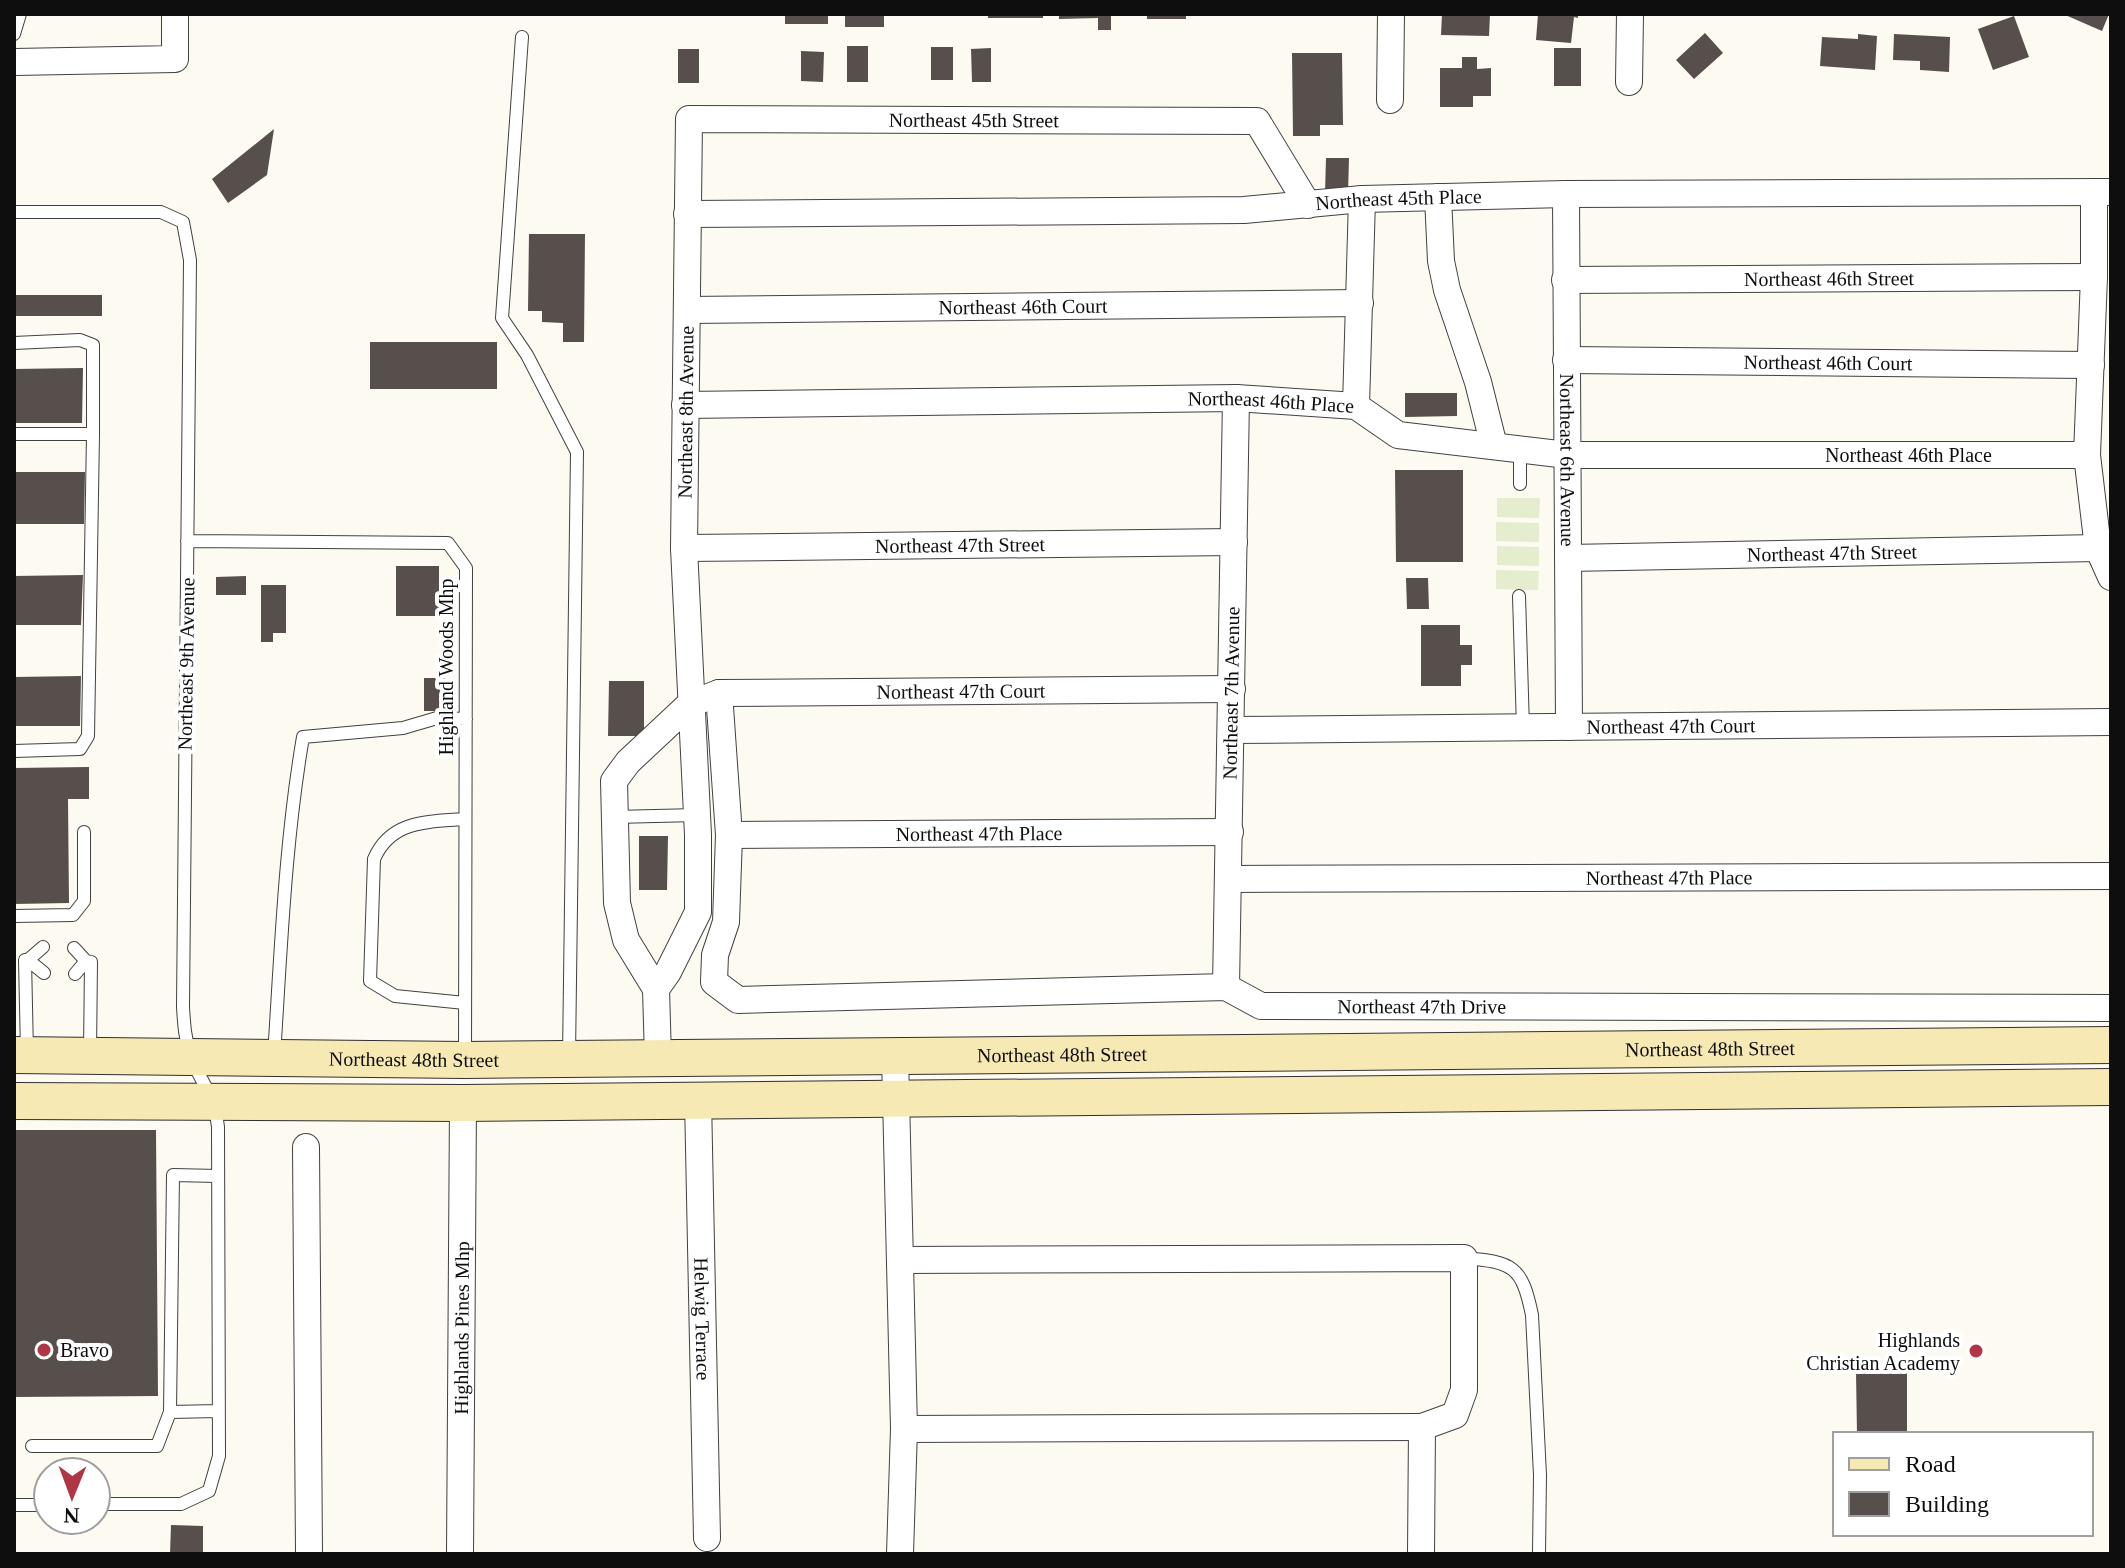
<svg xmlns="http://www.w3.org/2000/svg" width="2125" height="1568" font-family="Georgia,serif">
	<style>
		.pitch { fill: #e5edcf }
		.building { fill: #564f4c }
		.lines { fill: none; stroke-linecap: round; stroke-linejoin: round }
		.lane-casing { stroke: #414141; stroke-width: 14 }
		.street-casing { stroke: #414141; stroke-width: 28 }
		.secondary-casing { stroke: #303030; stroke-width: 38 }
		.lane { stroke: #fff; stroke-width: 12 }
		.street { stroke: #fff; stroke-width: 26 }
		.secondary { stroke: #f6e9b3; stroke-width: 36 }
		.poi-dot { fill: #b03545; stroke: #fff; stroke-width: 3 }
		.labels { text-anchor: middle; stroke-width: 8; stroke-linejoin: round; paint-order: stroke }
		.street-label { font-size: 20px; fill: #0e0e0e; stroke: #fff }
		.poi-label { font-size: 20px; fill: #0e0e0e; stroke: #fff; text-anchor: end }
	</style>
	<rect width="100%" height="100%" fill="#fdfaf1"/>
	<!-- pitch -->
	<path class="pitch" d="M1497,498H1540L1539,518L1497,517Z
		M1496,522L1539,523V542L1496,541Z
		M1497,546L1539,547V566L1497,565Z
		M1496,570L1539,571L1538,590L1496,589Z"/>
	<!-- building -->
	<path class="building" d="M785,14H828V24H785Z
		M845,14H884V27H845Z
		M988,14H1043V18H988Z
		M1059,14H1111V30H1098V18L1059,19Z
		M1147,14H1186V19H1147Z
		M1442,14H1490L1489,36L1441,35Z
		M1538,14H1578V18L1574,17L1571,43L1536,40Z
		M2063,14H2109L2102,31Z
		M2014,16L2029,57L1993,70L1978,29Z
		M1705,33L1723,53L1694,79L1676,60Z
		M1858,34L1877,36L1875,70L1820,66L1822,37L1858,39Z
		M1894,34L1950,37L1949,72L1920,70V61L1893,60Z
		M847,46H868V82H847Z
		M931,47H953V80H931Z
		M991,48V82H972L971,49Z
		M1554,48H1581V86H1554Z
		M678,49H699V83H678Z
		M801,51L824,52L823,82L801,81Z
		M1292,53H1342L1343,125H1320V136H1293Z
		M1462,57H1477V69L1491,68V96H1473V107H1440V68H1462Z
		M274,129L267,175L228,203L212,179Z
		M1326,158H1349L1348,194L1325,193Z
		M529,234H585L584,342H563V323L542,322V311H528Z
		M14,295H102V316H14Z
		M370,342H497V389H370Z
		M83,368L82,423H14V369Z
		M1405,393H1457V416L1405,417Z
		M1395,470H1463V562H1396Z
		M14,472H85L84,524H14Z
		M396,566H439V616H396Z
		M83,575L81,625H14V576Z
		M246,576V595H216V577Z
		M1406,578H1428L1429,609H1407Z
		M261,585H286V633H273V642H261Z
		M1421,625H1460V645H1472V665H1461V686H1421Z
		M81,676L80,726H14V677Z
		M424,678H445L446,711H424Z
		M609,681H644V736H608Z
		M89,767V799H68L69,903L14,904V768Z
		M639,836H668L667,890H639Z
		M14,1130H156L158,1396L14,1397Z
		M1856,1372H1907V1434H1857Z
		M171,1525L203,1526V1554H170Z"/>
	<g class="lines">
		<!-- lane casing -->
		<g class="lane-casing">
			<path id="lane" d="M14,34L20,14
				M522,37L502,318L527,355L577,452L569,1056
				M14,212H161L183,222L190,260L183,1007C184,1024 185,1040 191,1057C202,1085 214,1093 218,1127L219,1456L209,1491L181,1504H96
				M14,343L80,340L93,345V434
				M14,434H93L88,736L80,749L14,751
				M1520,484V450
				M187,541L448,543L466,568L465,1057
				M1519,596L1523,728
				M614,817L697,815
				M465,819C427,822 391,820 374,859L370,981L395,996L465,1003
				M14,916L73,915L84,901V832
				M74,948L86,961L91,962L90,1053
				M28,960L44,973
				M75,974L86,961
				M27,1052L25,960H28L43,947
				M274,1056C281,949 285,842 303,737L403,728L437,718L466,719
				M218,1176L173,1175L170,1412L218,1411
				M1464,1258C1513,1262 1522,1266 1532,1315L1540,1475L1539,1554
				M32,1446H157L170,1412
				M14,1505H48"/>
		</g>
		<!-- street casing -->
		<g class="street-casing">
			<g id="street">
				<path d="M14,62L175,59V14"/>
				<path d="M1629,82L1630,14"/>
				<path d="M1390,100L1391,14"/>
				<path d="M2094,192V277L2087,455L2098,548L2111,577"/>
				<path id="s1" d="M1566,194L1569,727"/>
				<path d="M1438,197L1441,261L1447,290L1478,382L1494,446"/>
				<path id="s2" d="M687,214L1244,210L1362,199L1566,194L2111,192"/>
				<path id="s3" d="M1565,280L2094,277"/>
				<path id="s4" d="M687,310L1360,303"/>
				<path id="s5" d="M1566,360L2091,365"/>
				<path id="s6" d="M685,405L1236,398L1356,406L1398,435L1567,455H2087"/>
				<path d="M1356,406L1362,199"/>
				<path id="s7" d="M684,548L1234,542"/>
				<path id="s8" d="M1568,558L2098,548"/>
				<path id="s9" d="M719,693L729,835L726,922L715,955L714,982L738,1000L1226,987L1261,1006L2111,1008"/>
				<path id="s10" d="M1231,730L2111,722"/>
				<path id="s11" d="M729,835L1230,832"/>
				<path id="s12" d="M1229,879L2111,876"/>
				<path id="s13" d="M1226,987L1236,398"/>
				<path id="s14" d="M656,989L668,972L698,912V835L684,548L689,119L1257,121L1308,205"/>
				<path d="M895,1056L904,1429L900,1554"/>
				<path id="s15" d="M658,1058L656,989L626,940L617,903L614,781L628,762L690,704L719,693L1232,689"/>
				<path id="s16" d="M698,1099L707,1538"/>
				<path d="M306,1147L309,1554"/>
				<path d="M901,1260L1464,1258V1390L1455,1415L1422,1427L1421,1554"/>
				<path d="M904,1429L1422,1427"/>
				<path id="s17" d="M460,1554L463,1103"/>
			</g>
		</g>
		<!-- secondary casing -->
		<g class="secondary-casing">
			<g id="secondary">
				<path id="s18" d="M14,1055L465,1060L2111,1045"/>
				<path d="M14,1101L463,1103L2111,1087"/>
			</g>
		</g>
		<!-- lane -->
		<use href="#lane" class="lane"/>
		<!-- street -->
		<use href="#street" class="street"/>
		<!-- secondary -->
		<use href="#secondary" class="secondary"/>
	</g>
	<!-- markers -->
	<g class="poi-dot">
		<circle cx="44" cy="1350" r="8"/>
		<circle cx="1976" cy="1351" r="8"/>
	</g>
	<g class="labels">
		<!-- street labels -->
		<g class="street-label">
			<text dy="7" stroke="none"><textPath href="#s14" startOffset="1166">Northeast 45th Street</textPath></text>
			<text dy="7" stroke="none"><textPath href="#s2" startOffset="712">Northeast 45th Place</textPath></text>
			<text dy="7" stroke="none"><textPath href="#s3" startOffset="264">Northeast 46th Street</textPath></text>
			<text dy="7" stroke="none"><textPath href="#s4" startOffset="336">Northeast 46th Court</textPath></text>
			<text dy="7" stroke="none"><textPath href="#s5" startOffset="262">Northeast 46th Court</textPath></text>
			<text dy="7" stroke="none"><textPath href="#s6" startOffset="586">Northeast 46th Place</textPath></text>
			<text dy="7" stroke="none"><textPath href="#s14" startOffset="588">Northeast 8th Avenue</textPath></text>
			<text dy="7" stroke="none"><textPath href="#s6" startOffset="1234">Northeast 46th Place</textPath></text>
			<text dy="7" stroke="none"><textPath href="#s1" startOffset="266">Northeast 6th Avenue</textPath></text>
			<text dy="7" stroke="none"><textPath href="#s7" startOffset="276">Northeast 47th Street</textPath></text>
			<text dy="7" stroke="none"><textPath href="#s8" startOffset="264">Northeast 47th Street</textPath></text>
			<text transform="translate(186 664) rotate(-89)" y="7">Northeast 9th Avenue</text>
			<text transform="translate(446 667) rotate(-90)" y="7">Highland Woods Mhp</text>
			<text dy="7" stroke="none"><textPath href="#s15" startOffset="668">Northeast 47th Court</textPath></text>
			<text dy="7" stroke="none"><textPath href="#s13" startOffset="294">Northeast 7th Avenue</textPath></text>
			<text dy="7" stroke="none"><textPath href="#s10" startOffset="440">Northeast 47th Court</textPath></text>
			<text dy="7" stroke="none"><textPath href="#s11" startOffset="250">Northeast 47th Place</textPath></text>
			<text dy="7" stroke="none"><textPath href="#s12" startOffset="440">Northeast 47th Place</textPath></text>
			<text dy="7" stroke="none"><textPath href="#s9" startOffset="1010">Northeast 47th Drive</textPath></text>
			<text dy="7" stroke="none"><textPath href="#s18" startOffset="1696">Northeast 48th Street</textPath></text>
			<text dy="7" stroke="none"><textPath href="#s18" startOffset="1048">Northeast 48th Street</textPath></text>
			<text dy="7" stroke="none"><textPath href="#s18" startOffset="400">Northeast 48th Street</textPath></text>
			<text dy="7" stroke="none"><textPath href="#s16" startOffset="220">Helwig Terrace</textPath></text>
			<text dy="7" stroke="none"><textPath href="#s17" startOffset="226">Highlands Pines Mhp</textPath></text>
		</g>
		<!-- poi labels -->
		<g class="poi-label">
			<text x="1960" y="1347">Highlands<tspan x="1960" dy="23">Christian Academy</tspan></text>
			<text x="60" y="1357" text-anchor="start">Bravo</text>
		</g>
	</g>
	<!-- border -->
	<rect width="2125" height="1568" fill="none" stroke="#0e0e0e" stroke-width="32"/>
	<!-- legend -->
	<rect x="1833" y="1432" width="260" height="104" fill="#ffffff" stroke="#9f9f9f" stroke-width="2"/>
	<rect x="1849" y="1458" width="40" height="12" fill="#f6e9b3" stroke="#9f9f9f" stroke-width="2"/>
	<text x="1905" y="1472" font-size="24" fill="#0e0e0e">Road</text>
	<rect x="1849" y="1492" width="40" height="24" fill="#564f4c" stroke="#9f9f9f" stroke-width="2"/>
	<text x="1905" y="1512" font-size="24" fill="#0e0e0e">Building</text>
	<!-- north arrow -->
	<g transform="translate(72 1496) rotate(181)"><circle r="38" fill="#ffffff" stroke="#9f9f9f" stroke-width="2"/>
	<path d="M0-6L14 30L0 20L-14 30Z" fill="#b03545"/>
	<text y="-12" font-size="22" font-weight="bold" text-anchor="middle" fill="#0e0e0e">N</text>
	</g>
</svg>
